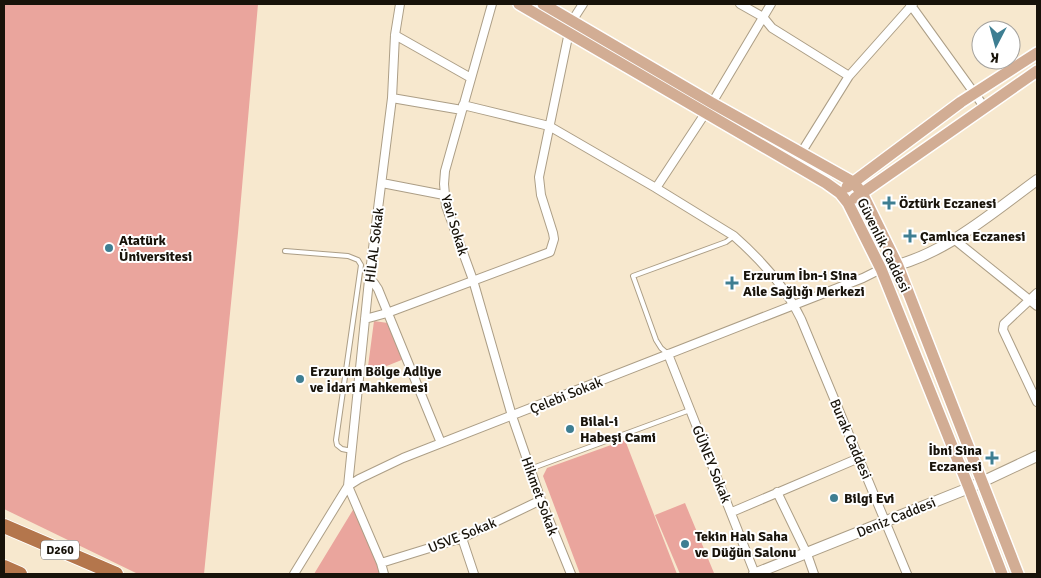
<svg xmlns="http://www.w3.org/2000/svg" width="1041" height="578" font-family="Signika,sans-serif">
	<style>
		.green { fill: #eaa59d }
		.lines { fill: none; stroke-linecap: round; stroke-linejoin: round }
		.lane-casing { stroke: #ac9e86; stroke-width: 6 }
		.street-casing { stroke: #ac9e86; stroke-width: 10 }
		.secondary-casing { stroke: #ac9e86; stroke-width: 12 }
		.primary-casing { stroke: #fff; stroke-width: 14 }
		.highway-casing { stroke: #fff; stroke-width: 16 }
		.lane { stroke: #fff; stroke-width: 4 }
		.street { stroke: #fff; stroke-width: 8 }
		.secondary { stroke: #fff; stroke-width: 10 }
		.primary { stroke: #d2ad94; stroke-width: 11 }
		.highway { stroke: #b4764c; stroke-width: 14 }
		.poi-dot { fill: #3e7e92; stroke: #fff; stroke-width: 2 }
		.labels { text-anchor: middle; stroke-width: 4; stroke-linejoin: round; paint-order: stroke }
		.shield { fill: #fff; stroke: #5d5a54; stroke-width: 1 }
		.shield-label { font-size: 12px; font-weight: bold; fill: #18130a }
		.poi-label { font-size: 14px; font-weight: bold; fill: #18130a; stroke: #fff; text-anchor: start }
		.street-label { font-size: 14px; fill: #18130a; stroke: #fff }
	</style>
	<rect width="100%" height="100%" fill="#f7e8ce"/>
	<!-- green -->
	<path class="green" d="M4,4H258L238,233L204,574H138L4,509Z
		M374,321L388,323L404,359L367,374Z
		M625,440L677,574H580L543,476L547,468Z
		M359,500L387,574H314Z
		M685,503L714,573L710,574H680L655,515Z"/>
	<g class="lines">
		<!-- lane casing -->
		<g class="lane-casing">
			<path id="lane" d="M285,251L348,256L358,260L361,265L336,440L337,445L342,449L352,451
				M668,354L661,348L656,340L633,276L726,242L734,236
				M530,469L690,410"/>
		</g>
		<!-- street casing -->
		<g class="street-casing">
			<path id="street" d="M492,4L445,171L444,184L446,206L473,280L512,416L541,500L571,574
				M740,4L763,17L772,28L849,76
				M771,4L712,103L656,188L734,236C760,259 786,287 801,319L907,574
				M910,4L985,108
				M572,21L583,4
				M395,35L471,78
				M392,98L462,110
				M463,105L549,126L656,188
				M801,153L849,76L913,4
				M382,183L444,195
				M955,240L1037,306
				M369,280L374,283L378,289L441,443
				M1037,293L1004,324L1003,330L1037,402
				M365,319L387,313L550,252L554,239L553,233L541,195L539,177L569,32
				M668,354L755,574
				M777,492L807,554L814,574
				M732,512L859,458
				M462,538L474,574
				M381,563L462,538L541,500
				M294,574L348,486L359,479L403,458L863,278L881,269
				M384,574L381,563L348,486L369,280L392,98L395,35L400,4"/>
		</g>
		<!-- secondary casing -->
		<g class="secondary-casing">
			<path id="secondary" d="M881,269C941,258 989,215 1037,180
				M754,574L969,488L1037,456"/>
		</g>
		<!-- primary casing -->
		<g class="primary-casing">
			<path id="primary" d="M519,4L826,183L840,193L848,203L881,269L969,488L1002,574
				M543,4L712,103L853,182L862,193L898,266L1018,574
				M847,187L961,102L1037,53
				M855,198L1037,71"/>
		</g>
		<!-- highway casing -->
		<g class="highway-casing">
			<path id="highway" d="M4,526L116,574
				M4,567L20,574"/>
		</g>
		<!-- lane -->
		<use href="#lane" class="lane"/>
		<!-- street -->
		<use href="#street" class="street"/>
		<!-- secondary -->
		<use href="#secondary" class="secondary"/>
		<!-- primary -->
		<use href="#primary" class="primary"/>
		<!-- highway -->
		<use href="#highway" class="highway"/>
	</g>
	<!-- markers -->
	<g class="poi-dot">
		<path d="M886.5 195.5h5v5h5v5h-5v5h-5v-5h-5v-5h5z"/>
		<path d="M907.5 228.5h5v5h5v5h-5v5h-5v-5h-5v-5h5z"/>
		<circle cx="109" cy="248" r="5"/>
		<path d="M729.5 275.5h5v5h5v5h-5v5h-5v-5h-5v-5h5z"/>
		<circle cx="300" cy="379" r="5"/>
		<circle cx="570" cy="429" r="5"/>
		<path d="M989.5 450.5h5v5h5v5h-5v5h-5v-5h-5v-5h5z"/>
		<circle cx="834" cy="498" r="5"/>
		<circle cx="685" cy="544" r="5"/>
	</g>
	<g class="labels">
		<!-- shield labels -->
		<rect class="shield" x="41" y="540.5" width="38" height="19" rx="4"/>
		<g class="shield-label">
			<text x="60" y="554">D260</text>
		</g>
		<!-- poi labels -->
		<g class="poi-label">
			<text x="899" y="208">Öztürk Eczanesi</text>
			<text x="920" y="241">Çamlıca Eczanesi</text>
			<text x="119" y="245">Atatürk<tspan x="119" dy="16">Üniversitesi</tspan></text>
			<text x="743" y="280">Erzurum İbn-i Sina<tspan x="743" dy="16">Aile Sağlığı Merkezi</tspan></text>
			<text x="310" y="376">Erzurum Bölge Adliye<tspan x="310" dy="16">ve İdari Mahkemesi</tspan></text>
			<text x="580" y="426">Bilal-i<tspan x="580" dy="16">Habeşi Cami</tspan></text>
			<text x="982" y="455" text-anchor="end">İbni Sina<tspan x="982" dy="16">Eczanesi</tspan></text>
			<text x="844" y="503">Bilgi Evi</text>
			<text x="695" y="541">Tekin Halı Saha<tspan x="695" dy="16">ve Düğün Salonu</tspan></text>
		</g>
		<!-- street labels -->
		<g class="street-label">
			<text transform="translate(455 225) rotate(73)" y="5">Yavi Sokak</text>
			<text transform="translate(374 245) rotate(-83)" y="5">HİLAL Sokak</text>
			<text transform="translate(884 245) rotate(64)" y="5">Güvenlik Caddesi</text>
			<text transform="translate(566 395) rotate(-22)" y="5">Çelebi Sokak</text>
			<text transform="translate(851 439) rotate(67)" y="5">Burak Caddesi</text>
			<text transform="translate(712 464) rotate(68)" y="5">GÜNEY Sokak</text>
			<text transform="translate(540 496) rotate(70)" y="5">Hikmet Sokak</text>
			<text transform="translate(896 517) rotate(-22)" y="5">Deniz Caddesi</text>
			<text transform="translate(462 535) rotate(-22)" y="5">USVE Sokak</text>
		</g>
	</g>
	<!-- border -->
	<rect width="1041" height="578" fill="none" stroke="#18130a" stroke-width="10"/>
	<!-- north arrow -->
	<g transform="translate(996 45) rotate(186)"><circle r="24" fill="#ffffff" stroke="#a3a19d"/>
	<path d="M0-4L9 19L0 12L-9 19Z" fill="#3e7e92"/>
	<text y="-8" font-size="14" font-weight="bold" text-anchor="middle" fill="#18130a">K</text>
	</g>
</svg>
